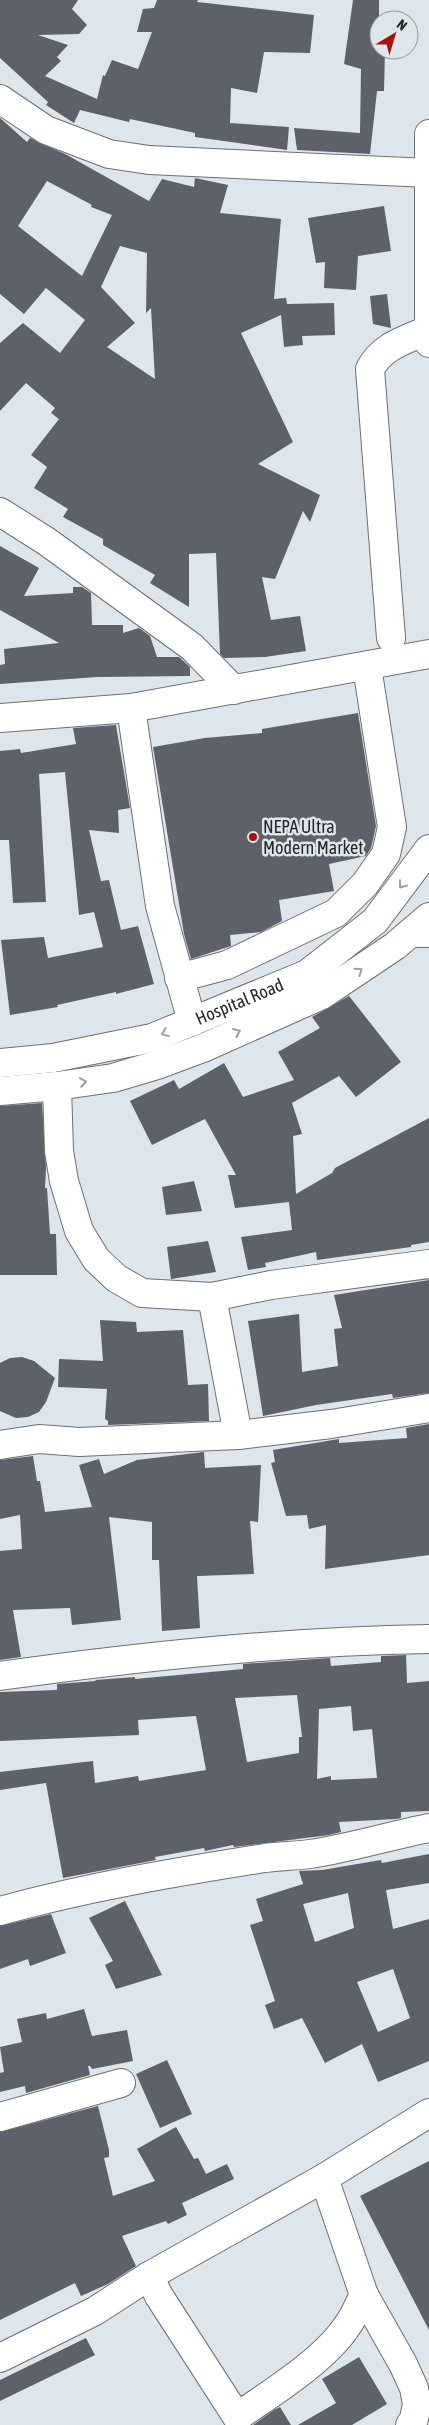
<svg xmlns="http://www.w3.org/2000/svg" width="429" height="2425" font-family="'Asap Condensed',sans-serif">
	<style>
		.building { fill: #5c6267; fill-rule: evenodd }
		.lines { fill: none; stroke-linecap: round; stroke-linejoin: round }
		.minor-casing { stroke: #6a7074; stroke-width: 30 }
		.major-casing { stroke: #6a7074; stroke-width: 30 }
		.minor { stroke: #fff; stroke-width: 28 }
		.major { stroke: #fff; stroke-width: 28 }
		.oneway { stroke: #9d9e9f }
		.poi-dot { fill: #a71311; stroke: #dfe6eb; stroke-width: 2 }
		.labels { text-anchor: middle; stroke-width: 5; stroke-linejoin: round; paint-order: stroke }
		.poi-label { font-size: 18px; fill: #252829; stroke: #dfe6eb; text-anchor: start }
		.street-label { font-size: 18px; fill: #252829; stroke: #dfe6eb }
	</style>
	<rect width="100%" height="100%" fill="#dfe6eb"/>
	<!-- building -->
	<path class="building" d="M0,0H78L72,9L87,25L79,34L38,35L68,45L57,57L61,61L45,76L97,99L103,75L105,76L112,60L138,69L152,32H137L143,9L154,8L157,0H198L197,2L314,15L310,53L264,52L257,93L231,88L230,123L289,127L287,150L195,137V133L130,119L129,122L80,110L74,123L46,105L48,102L0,58Z
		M353,0H379V50H385L384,91H377L370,154L297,150L294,128L360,133L361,69L344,64Z
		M0,118L27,142L30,138L67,155L149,201L162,179L194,187L195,178L228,185L220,213L281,219L274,299L286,298L287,304L334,303L335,335L302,336L303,345L284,347L281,315L241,333L293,442L258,464L320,495L310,522L303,511L275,579L262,577L271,620L300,616L306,651L265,657L224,658L220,654L216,553L189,554V607L150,583L155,575L103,545V539L63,517L68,509L34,488L47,467L31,455L59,419L51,413L55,408L26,383L0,411V343L23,323L60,353L85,320L46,288L24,314L0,294ZM47,181L92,205L91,207L112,215L82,276L18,226ZM120,246L147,253L146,313L151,308L155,379L107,347L135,323L101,287Z
		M384,206L391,251L358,256L356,290L324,288L325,262L316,263L308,218Z
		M387,294L391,328L373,324L370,296Z
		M0,546L39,568L24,596L73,593V587H82L91,593L92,625H123V633L139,628L150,636L157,657H179L190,667V676L97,677L0,684V665L5,664L4,649L59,643L0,610Z
		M358,713L376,826L371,848L366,856L329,864L334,891L279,900L282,921L261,932L230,935L231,946L191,959L184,934L153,747L205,738L262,733V729Z
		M116,725L130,808L118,810L119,833L89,830L101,881L109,880L121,930L138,926L154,984L116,994V992L57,1005L58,1007L10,1015L1,940L44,937L48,958L103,947L94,912L79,915L65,772L39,774L46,902L13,903L9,840H0V751L20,749L21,753L76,744L73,728Z
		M349,996L401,1062L356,1097L339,1076L292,1103L302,1134L293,1136L296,1194L332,1173L335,1168L429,1118V1242L411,1245V1247L317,1260L316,1252L265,1263L266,1267L248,1270L241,1237L292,1230L289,1202L235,1208L228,1175H236L205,1119L152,1145L130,1101L174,1080L179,1089L224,1063L243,1097L294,1080L278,1052L320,1028L312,1017Z
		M42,1103L46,1168L45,1188H47L50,1234H56L57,1275H0V1106Z
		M194,1181L202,1211L166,1215L162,1187Z
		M208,1241L216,1272L171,1279L167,1247Z
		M429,1280V1393L393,1398L392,1394L316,1405L263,1416L248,1321L299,1314L302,1372L338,1366L334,1329L342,1328L334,1295Z
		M100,1320L136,1322L137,1332L183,1330L188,1385L208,1384L209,1421L108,1425V1421L105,1419L107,1389L58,1387L59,1359L103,1361Z
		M22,1357L34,1361L55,1378L46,1402L39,1412L28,1417L16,1418L0,1411V1363L10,1358Z
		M429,1424V1555L325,1569L326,1525L309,1529L307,1515L286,1516L271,1463L275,1462L273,1450L339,1439V1443L407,1438L406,1428Z
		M204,1452L205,1468L261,1465L258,1522L250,1521L254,1574L197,1576L200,1628L162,1631L159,1560H152V1522L109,1517L121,1620L72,1625L70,1608L13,1610L21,1657L0,1660V1551L22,1549L20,1515L0,1519V1460L33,1456L37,1481H40L45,1512L92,1507L79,1465L99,1459L104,1474L137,1460Z
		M406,1655L407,1683L429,1681V1811L401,1812V1818L396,1819L339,1822L341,1832L329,1835L234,1847L233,1845L205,1851L204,1848L155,1857L156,1860L63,1878L46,1783L0,1790V1772L93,1761L95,1783L138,1776L139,1781L206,1770L196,1716L138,1720L139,1735L0,1741V1692L57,1690V1684L96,1681L95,1680L135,1677V1679L243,1669V1664L330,1658L331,1666L381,1662V1656ZM297,1695L302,1737H299V1753L247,1762L235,1698ZM351,1706L353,1731L372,1729L377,1778L331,1780V1776L317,1779L319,1709Z
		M429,1854V1883L386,1890L393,1929L429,1919V2061L378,2082L362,2044L325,2063L302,2018L274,2029L265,2005L275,2001L250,1925L263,1921L256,1899L303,1884L299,1871L322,1870L381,1860L382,1863ZM348,1893L354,1928L315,1942L303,1904ZM393,1969L410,2018L378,2032L357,1982Z
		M125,1901L162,1975L116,1989L105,1965L113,1961L89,1918Z
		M51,1914L66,1953L30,1966L28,1959L0,1969V1926Z
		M84,2009L92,2036L127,2030L133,2061L92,2069L90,2066H88L90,2075L26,2093L25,2086L0,2092V2073L4,2072L0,2047L22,2042L17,2019L46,2013L47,2019Z
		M167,2060L192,2114L160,2128L136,2074Z
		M98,2106L109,2150V2157L104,2158L113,2196L155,2181L137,2149L176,2127L194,2159L198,2158L206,2174L227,2164L234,2179L182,2203L187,2215L168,2224L166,2221L122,2236L136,2266L108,2284L81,2296L75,2283L0,2320V2132Z
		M429,2161V2330L360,2196Z
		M86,2338L95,2355L0,2401V2380Z
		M359,2357L387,2404L352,2425H298L336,2403L322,2379Z
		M280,2407L291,2425H253L274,2410Z"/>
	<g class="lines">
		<!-- minor casing -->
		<g class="minor-casing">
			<g id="minor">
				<path d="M0,99L46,130L109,154L149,160L428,173"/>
				<path d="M0,512L46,541L192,647L234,690"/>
				<path d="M391,638L370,369C382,346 405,340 428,330"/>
				<path d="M131,708L160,906L192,1022"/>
				<path d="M0,718L131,708L429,654"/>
				<path d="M179,978L227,965L336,913L365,884L386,854L392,827L367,667"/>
				<path id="s1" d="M0,1063L53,1058L152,1038L307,974L375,921L429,849"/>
				<path d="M57,1086L59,1151L64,1181L79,1231L96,1259L116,1278L142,1293L212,1297L271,1285L429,1264"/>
				<path d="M0,1091L57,1086L113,1078L160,1064L203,1048L322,995L395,946L429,917"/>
				<path d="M212,1297L238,1435"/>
				<path d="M0,1445L39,1439L79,1442L238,1435L331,1424L429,1408"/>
				<path d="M0,1676C142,1656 286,1641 429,1639"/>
				<path d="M0,1911C87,1887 176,1872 265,1858C280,1856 295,1856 310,1854C350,1848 389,1836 429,1828"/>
				<path d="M0,2117L121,2083"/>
				<path d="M324,2178L364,2295L403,2364L414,2388L417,2404L414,2419L410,2425"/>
				<path d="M149,2276L159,2296L237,2417C271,2393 324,2361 347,2326C354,2317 358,2306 364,2295"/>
				<path d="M0,2358L95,2311L149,2276L324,2178L429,2113"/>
			</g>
		</g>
		<!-- major casing -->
		<g class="major-casing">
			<path id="major" d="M429,134V343
				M412,933H429"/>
		</g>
		<!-- minor -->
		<use href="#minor" class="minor"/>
		<!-- major -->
		<use href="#major" class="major"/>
	</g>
	<!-- one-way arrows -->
	<defs><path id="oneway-chevron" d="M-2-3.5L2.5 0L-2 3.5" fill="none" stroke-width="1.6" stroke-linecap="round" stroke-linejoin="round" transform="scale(1.25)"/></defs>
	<g class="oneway">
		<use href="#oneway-chevron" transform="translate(402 885) rotate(127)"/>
		<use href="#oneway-chevron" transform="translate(359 971) rotate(-34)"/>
		<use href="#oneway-chevron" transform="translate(237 1032) rotate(-24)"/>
		<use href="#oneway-chevron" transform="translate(165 1033) rotate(158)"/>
		<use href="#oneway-chevron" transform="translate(83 1082) rotate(-8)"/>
	</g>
	<!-- markers -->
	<circle class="poi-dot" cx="253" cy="837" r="5"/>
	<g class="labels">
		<!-- poi labels -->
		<g class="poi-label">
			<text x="263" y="833">NEPA Ultra<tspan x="263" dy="21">Modern Market</tspan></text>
		</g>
		<!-- street labels -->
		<g class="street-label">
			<text dy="6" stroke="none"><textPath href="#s1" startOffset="249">Hospital Road</textPath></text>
		</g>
	</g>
	<!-- north arrow -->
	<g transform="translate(394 35) rotate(38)"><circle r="24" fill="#dfe6eb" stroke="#959a9d"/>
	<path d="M0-4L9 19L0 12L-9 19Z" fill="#a71311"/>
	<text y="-8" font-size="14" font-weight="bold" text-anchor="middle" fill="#252829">N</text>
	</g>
</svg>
